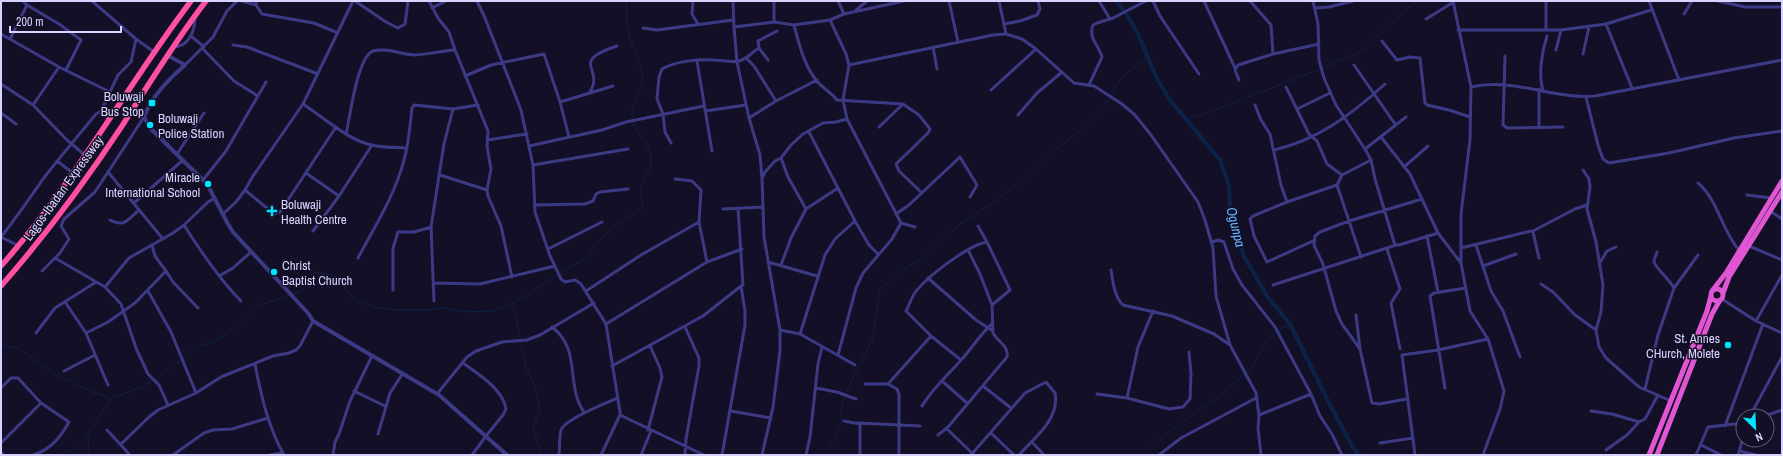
<svg xmlns="http://www.w3.org/2000/svg" width="1783" height="456" font-family="'Archivo Narrow',sans-serif">
	<style>
		.lines { fill: none; stroke-linecap: round; stroke-linejoin: round }
		.stream { stroke: #0c2248; stroke-width: 1 }
		.canal { stroke: #0c2248; stroke-width: 4 }
		.minor { stroke: #3d3a85; stroke-width: 3 }
		.tertiary { stroke: #3d3a85; stroke-width: 4 }
		.trunk { stroke: #e055d1; stroke-width: 5 }
		.motorway { stroke: #ff4fa3; stroke-width: 5.5 }
		.poi-dot { fill: #00e5ff; stroke: #130f26; stroke-width: 1.5 }
		.labels { text-anchor: middle; stroke-width: 3; stroke-linejoin: round; paint-order: stroke }
		.poi-label { font-size: 13px; fill: #d9d4ff; stroke: #130f26; text-anchor: end }
		.street-label { font-size: 13px; fill: #d9d4ff; stroke: #130f26 }
		.water-label { font-size: 14px; font-style: italic; fill: #62b6ff; stroke: #130f26 }
	</style>
	<rect width="100%" height="100%" fill="#130f26"/>
	<g class="lines">
		<!-- stream -->
		<path class="stream" d="M1323,68L1364,50L1401,14L1417,1
			M1110,95C1119,77 1132,68 1148,58
			M1187,120C1232,105 1275,86 1320,69
			M293,294L302,291L315,272L333,275L356,301L375,307L399,310H424L445,308L466,312L495,311L513,303L587,257L599,241L615,226L643,207C641,198 639,189 644,180C648,172 652,167 651,158C650,141 632,133 632,115C631,103 641,94 642,83C644,63 632,50 628,31C625,21 628,11 626,1
			M513,304L526,368L536,389L540,409L533,429L540,448L539,455
			M1,345L19,348L52,373L92,392L110,398
			M183,358L195,347L216,341L232,330L257,306L290,295
			M846,393L873,338L880,289L899,273L923,257L960,224L994,202L1015,186L1060,146L1083,128L1104,107L1109,97
			M88,434L89,455
			M830,446L841,424L842,402L845,396
			M59,455L73,449L88,433L111,399L141,387L157,378L181,360
			M1145,455L1157,441L1226,391L1252,367L1265,344L1274,333L1290,324"/>
		<!-- canal -->
		<path class="canal" d="M1116,1L1127,15L1138,34L1157,79L1170,100L1220,160L1229,185L1230,210L1236,236L1245,258L1267,296L1290,324L1327,399L1352,446L1359,455"/>
		<!-- minor -->
		<path class="minor" d="M23,1L27,5L59,24L81,40L66,70
			M92,1L136,39L154,52
			M242,1L256,5
			M256,1V5L262,14L314,23L338,33
			M355,1L386,22L398,28L405,24L408,1
			M429,1L438,18L449,32L455,50L488,131L487,146L491,169L487,190L488,196L501,226L512,277
			M477,1L485,18L521,110L533,165L535,212L550,256L561,279L565,282L575,280L581,284L606,324L620,412V415L601,455
			M693,1L692,14L698,24
			M733,1L734,27
			M774,1V22
			M838,1L844,14
			M949,1L958,42
			M999,1L1006,34
			M1099,1L1110,19
			M1153,1L1160,16L1199,74
			M1204,1L1235,68
			M1250,1L1271,25L1273,54
			M1313,1L1318,24L1319,60L1324,78L1336,105L1365,149L1371,160L1375,179L1394,242L1396,245H1399L1438,233L1461,263L1470,311L1488,339L1504,391L1500,409L1483,455
			M1453,1L1471,87L1470,140L1461,214V263
			M1649,1L1679,80
			M1718,1L1745,7H1782
			M432,8L446,1
			M1316,8L1329,7L1353,1
			M856,10L867,1
			M1684,14L1692,1
			M1426,19L1452,3
			M830,20L844,14L904,1
			M1004,24L1020,21L1037,15L1040,9L1038,1
			M1606,24L1632,88
			M794,25C799,44 804,65 816,80C822,88 831,92 837,100L903,104L919,115L930,129L928,133L896,164L899,171L922,193
			M643,28L657,30L733,20
			M1458,30H1561L1606,24L1651,10
			M1546,30V1
			M1,34L59,67L110,92
			M191,36L204,47
			M10,39L27,5
			M1382,41L1397,60L1410,57L1420,58L1425,103L1427,105L1449,110L1470,117
			M233,45L247,47L318,74
			M173,47C189,47 195,31 195,17
			M933,47L937,69
			M202,48L234,81L258,96
			M759,48L768,60
			M1556,50L1561,30
			M1583,54L1589,27
			M1505,56L1503,125L1507,128L1563,127
			M746,58L754,66L776,101
			M697,61L712,151
			M185,65L213,37L227,11L237,1
			M1354,65L1395,124
			M465,76L491,65L544,54L560,102L569,137
			M1239,80L1235,70L1238,65L1273,54L1319,44
			M1,84L33,105L67,140L86,156
			M1089,85L1102,57C1099,45 1088,39 1093,25L1097,23L1113,18L1146,1
			M1286,87L1309,134L1317,141L1327,164L1342,175
			M1471,87C1513,77 1554,100 1595,96L1782,60
			M1539,89V128
			M991,90L1036,49
			M1543,90C1538,75 1542,51 1547,36
			M590,92C605,68 568,62 617,46
			M1586,97L1598,145L1603,159L1609,163L1669,153L1734,138L1782,131
			M560,102L613,86
			M303,104C323,117 349,141 372,145C383,148 396,147 407,148
			M33,105L59,67
			M1255,105L1261,120L1270,134L1281,185L1287,202
			M1297,109L1330,93
			M705,111L746,105
			M1,113L16,124
			M1018,115L1037,93L1062,72
			M749,118L776,101L817,80
			M879,127L903,104
			M809,132L855,221L869,245L878,254
			M346,134C350,118 357,57 373,51C386,47 402,55 415,55C429,54 442,51 455,50
			M1381,137L1410,174L1438,233
			M487,140L527,134
			M671,143L665,132L663,114L657,99L659,77L662,69C676,61 698,59 714,60C721,60 732,63 739,61C747,59 752,52 759,48L758,41L777,31
			M529,146L602,130L626,122L704,106
			M1365,149L1406,117
			M1274,150C1318,140 1352,114 1385,84
			M177,154L204,113
			M781,158L788,177L806,209
			M57,161L73,173
			M533,165L628,149
			M1404,167L1428,146
			M1583,170L1589,179L1590,187L1587,209L1596,242L1603,285L1601,312L1596,330
			M108,172L163,239
			M306,173L339,196
			M440,175L487,190
			M762,178L765,172L775,161L781,158L791,145L803,134L823,123L836,122L847,119
			M675,179L692,181L701,190L699,222L707,262
			M203,180L226,151L266,82
			M1698,183C1719,201 1721,230 1739,250
			M1337,185L1361,257
			M245,190L274,214L280,212L336,127
			M1747,195L1771,198
			M134,203L183,160
			M534,205L585,204L593,201L596,194L600,192L628,189
			M723,209L763,207
			M1770,211L1782,219
			M223,214L236,202L245,190L253,176L303,104L353,1
			M896,214L909,205L960,157L977,185L970,197
			M110,220C125,228 128,219 139,210
			M901,223L915,227
			M184,225C201,252 219,279 241,301
			M978,226L987,242
			M313,231L339,196L372,145
			M1533,231L1575,209L1587,205
			M1427,236L1438,292
			M1,237C16,218 29,199 43,179C60,157 78,136 96,114L101,111L118,75L131,62L136,39
			M1,237L19,246
			M1313,241L1267,262L1254,236L1250,219L1253,216L1287,202L1337,185L1342,175L1371,160
			M1212,242L1218,240L1224,242L1233,269L1242,285L1275,327L1311,394L1320,416L1332,434L1342,455
			M1476,245L1491,291L1503,311L1520,357
			M1749,246L1782,260
			M1461,248L1531,231L1533,232L1539,258
			M548,249L602,222
			M1387,249L1400,289L1391,303L1400,349
			M968,250L980,274L992,305
			M1657,252C1656,255 1654,259 1654,262C1655,267 1670,280 1674,288
			M55,258L105,287L121,304L136,348L148,374L159,385L168,405
			M358,258C375,226 395,195 404,160C409,143 410,125 412,108L414,105L453,109L478,105
			M768,262L817,276
			M1599,264L1607,251L1616,247
			M781,265L791,238L806,209L838,188
			M1483,266L1516,254
			M1111,270C1113,281 1114,297 1123,305L1172,316L1214,334L1230,345
			M42,271L60,253L69,239L61,226L64,219L95,192L144,117
			M166,271L173,282L198,308
			M219,276L233,268L251,252
			M928,278L976,320L993,331
			M434,283L480,284L555,266
			M1541,284L1553,292L1575,315L1596,330L1599,347L1606,358L1639,387L1671,401
			M1273,285L1396,245
			M105,287L129,258L173,233L184,225L208,202L215,198
			M393,290V248L398,232H414L431,227
			M148,291L171,332L196,393
			M586,291L641,255L699,222
			M1722,299L1756,321L1782,333
			M434,301L431,227L444,144L453,109
			M65,302L86,333L108,385
			M1356,315L1360,349L1372,403L1379,404L1407,399
			M1756,321L1782,275
			M606,324L707,262L742,249
			M552,327C582,350 565,385 584,412
			M780,330L800,334L855,365
			M36,333L55,308L96,282
			M86,333L108,322L135,303L166,271L155,256L152,245
			M800,334L825,255L835,239L855,221
			M1360,349L1342,324L1336,311L1323,264L1314,245L1315,236L1320,232L1349,221L1422,199
			M838,355L856,288L863,273L892,239L901,223L847,119L843,100L849,65
			M463,363C478,374 503,389 506,409L503,415L486,436L472,455
			M255,364C261,395 268,427 284,455
			M612,366L703,316L741,286
			M64,371L95,355
			M942,381L967,403
			M865,384H888L931,336
			M888,384L897,389L899,394V455
			M983,386L1011,408
			M1,388L11,378H18L41,403L69,422C60,438 50,450 33,455
			M816,388L837,392L856,399
			M1445,388L1430,296L1434,293L1466,288
			M1645,389L1658,335L1674,288L1698,255
			M354,391L385,406
			M437,394L467,357L476,351L502,342L527,340L540,335L594,303
			M1097,394L1127,398L1169,409L1183,407L1190,399L1191,374L1189,352
			M1127,398L1138,347L1153,311
			M922,406C933,388 948,375 962,359C972,348 981,333 992,324
			M731,411L771,418
			M1591,411L1612,414L1639,422
			M620,415L704,455
			M1259,415L1311,394
			M1750,416L1782,357
			M1765,416L1782,410
			M844,421L860,424V455
			M858,423L920,426
			M1725,426L1763,324
			M946,428L973,454
			M107,430L130,455
			M648,430L662,377L660,368L650,346
			M991,433L1014,455
			M378,434L390,393L403,373
			M938,435L948,427L1007,357C1009,346 998,342 993,333L992,305L1010,290L987,242C968,245 925,278 914,294C911,299 909,306 906,311L931,336L961,360
			M1032,442L1044,455
			M1,443L41,403
			M1380,443L1413,438
			M121,444L149,417L158,410L196,393L221,377L273,356L289,353L296,350L300,346L313,321
			M1701,445L1721,455
			M1606,450L1627,435L1639,422L1645,419L1658,395
			M1740,451L1755,455
			M1,452L4,455
			M173,455L204,433L213,430L232,429L268,418
			M270,455L282,453
			M333,455L335,442L339,434L350,401L372,356
			M559,455C560,447 559,438 561,430C565,419 606,403 618,398
			M641,455L651,431
			M685,455L686,439L699,366V358L685,327
			M722,455L745,325V311L741,286L743,285L738,208
			M762,455L773,407L780,351V330L764,237L762,178L760,155L749,118L737,62L734,27L774,22L794,25L830,20L846,54L849,65L993,35L1006,34L1022,39L1036,49L1074,83L1094,86L1122,104L1135,115L1151,135L1198,202L1205,220L1213,248L1216,296L1230,345L1256,393L1259,415L1258,428L1261,455
			M806,455L810,437L818,364L822,347
			M971,455L1025,393L1046,382L1055,393C1060,419 1035,437 1019,455
			M1159,455L1181,438L1256,398
			M1415,455L1402,355L1438,350L1488,339
			M1696,455L1708,427L1743,423
			M1738,455L1743,438"/>
		<!-- tertiary -->
		<path class="tertiary" d="M167,55L185,65C168,80 152,96 144,117L151,129L207,184L228,224L233,232L308,313L313,321L439,395L507,455"/>
		<!-- trunk -->
		<path class="trunk" d="M1711 295a6 6 0 1 1 12 0a6 6 0 1 1-12 0Z
			M1712,291L1726,273L1782,181
			M1723,293L1729,277L1782,192
			M1649,455L1707,311L1711,296
			M1657,455L1712,314L1720,300"/>
		<!-- motorway -->
		<path class="motorway" d="M1,266C74,184 125,88 191,1
			M1,286C45,236 85,182 122,126C149,84 175,41 206,1"/>
	</g>
	<!-- markers -->
	<g class="poi-dot">
		<rect x="148" y="99" width="8" height="8" rx="2"/>
		<circle cx="150" cy="125" r="4"/>
		<circle cx="208" cy="184" r="4"/>
		<path d="M270 205h4v4h4v4h-4v4h-4v-4h-4v-4h4z"/>
		<circle cx="274" cy="272" r="4"/>
		<circle cx="1728" cy="345" r="4"/>
	</g>
	<g class="labels">
		<!-- poi labels -->
		<g class="poi-label">
			<text x="144" y="101">Boluwaji<tspan x="144" dy="15">Bus Stop</tspan></text>
			<text x="158" y="123" text-anchor="start">Boluwaji<tspan x="158" dy="15">Police Station</tspan></text>
			<text x="200" y="182">Miracle<tspan x="200" dy="15">International School</tspan></text>
			<text x="281" y="209" text-anchor="start">Boluwaji<tspan x="281" dy="15">Health Centre</tspan></text>
			<text x="282" y="270" text-anchor="start">Christ<tspan x="282" dy="15">Baptist Church</tspan></text>
			<text x="1720" y="343">St. Annes<tspan x="1720" dy="15">CHurch, Molete</tspan></text>
		</g>
		<!-- street labels -->
		<g class="street-label">
			<text transform="translate(63 188) rotate(-54)" y="5">Lagos-Ibadan Expressway</text>
		</g>
		<!-- water labels -->
		<g class="water-label">
			<text transform="translate(1236 227) rotate(76)" y="5">Ogunpa</text>
		</g>
	</g>
	<!-- border -->
	<rect width="1783" height="456" fill="none" stroke="#d9d4ff" stroke-width="4"/>
	<!-- north arrow -->
	<g transform="translate(1755 428) rotate(156)"><circle r="19" fill="#130f26" stroke="#625e7d"/>
	<path d="M0-3L7 15L0 10L-7 15Z" fill="#00e5ff"/>
	<text y="-6" font-size="11" font-weight="bold" text-anchor="middle" fill="#d9d4ff">N</text>
	</g>
	<!-- scale -->
	<path d="M10 26v6h111v-6" fill="none" stroke="#d9d4ff" stroke-width="2"/>
	<text x="16" y="26" font-size="12" fill="#d9d4ff" stroke="#130f26" stroke-width="3" paint-order="stroke">200 m</text>
</svg>
